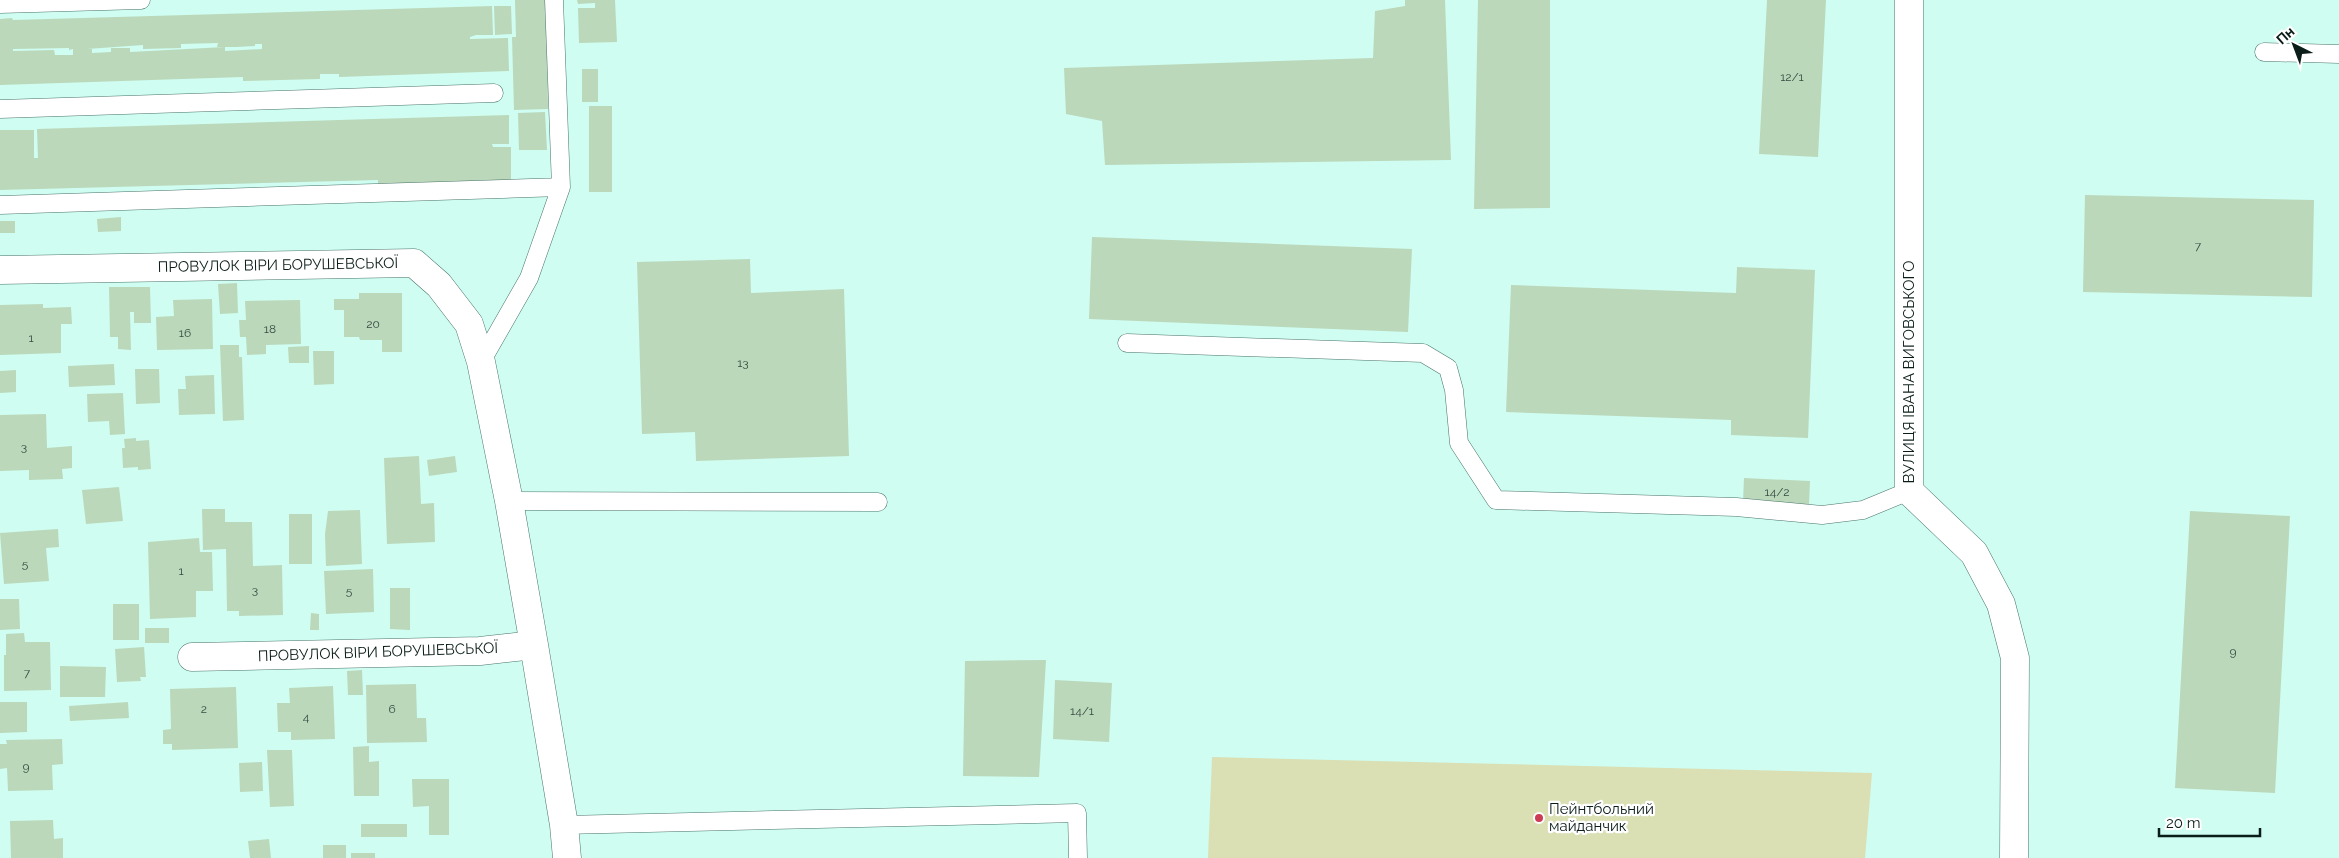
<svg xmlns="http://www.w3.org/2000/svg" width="2339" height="858" font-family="Raleway,sans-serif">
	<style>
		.green { fill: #dadfb4 }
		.building { fill: #bbd8bb; fill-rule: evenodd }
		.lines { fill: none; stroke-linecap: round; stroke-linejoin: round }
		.service-casing { stroke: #4a746a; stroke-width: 19 }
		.minor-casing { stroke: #4a746a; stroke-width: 29 }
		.service { stroke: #fff; stroke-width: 18 }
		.minor { stroke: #fff; stroke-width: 28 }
		.poi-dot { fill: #cc3c55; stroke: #fff; stroke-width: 2 }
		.labels { text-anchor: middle; stroke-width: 4.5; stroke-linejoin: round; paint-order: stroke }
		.number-label { font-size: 12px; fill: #374c42 }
		.street-label { font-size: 15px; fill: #0b1d19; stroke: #fff }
		.poi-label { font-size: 15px; fill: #0b1d19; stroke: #fff; text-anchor: start }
	</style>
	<rect width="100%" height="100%" fill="#cffdf1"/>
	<!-- green -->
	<path class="green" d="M1212,757L1872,773L1865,858H1208Z"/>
	<!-- building -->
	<path class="building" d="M515,0H547L548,109L514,110L512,37H516Z
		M577,0H615L617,42L579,43L578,8H595V3L578,4Z
		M1405,0H1445L1451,160L1105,165L1102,121L1066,114L1064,68L1373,58L1375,11L1405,6Z
		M1478,0H1550V208L1474,209Z
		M1767,0H1826L1818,157L1759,154Z
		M492,6L493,35H476L470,37V39L508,38L509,71L339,77V74H320V79L281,80L243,81V77L0,85V19L12,18L13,20ZM218,43L217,47H236L255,46V44H262V49L225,51V47L130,52V48H111V52L92,53V49H87L143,45V49L181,48V44ZM69,48V50L73,49V55H55L54,50L13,51V49Z
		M494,6H511L512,34L495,35Z
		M582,69H598V102H582Z
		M589,106H612V192H589Z
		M545,112L547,150H519L518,113Z
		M509,115V144H492L493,147H511V181L378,186V180L0,190V130H34V158H38L37,129Z
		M2085,195L2314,200L2312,297L2083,292Z
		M121,217V231L98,232L97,219Z
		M0,221H15V233H0Z
		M1092,237L1412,249L1408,332L1089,319Z
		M750,259L751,293L844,289L849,456L696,461L695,432L642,434L637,262Z
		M1737,267L1815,270L1808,438L1731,435V420L1506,412L1511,285L1736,293Z
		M237,283L238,313L220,314L218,284Z
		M109,287H150L151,323H134V312H130L131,350L118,349V337H110Z
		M359,293H402V352H382V340H360L359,337H344V310H334V299H359Z
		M212,299L213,349L157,350L156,317L174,316L173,300Z
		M300,300L301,344L266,345V354L247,355L246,337H240L239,320H246L245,301Z
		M43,304V308L71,307L72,324H61V353L0,355V305Z
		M220,345H239V357H242L244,420L223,421Z
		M309,346V363H289L288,347Z
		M313,351H334V384L314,385Z
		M114,364L115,385L69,387L68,366Z
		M135,369H159L160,403L136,404Z
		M16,370V392L0,393V371Z
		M214,375L215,414L179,415L178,389H186L185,376Z
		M123,393L125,434L110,435L109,421L88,422L87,394Z
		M46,414L47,448L72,446V468L62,469L63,479L29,480V470L0,471V415Z
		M136,438V441L149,440L151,469L138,470V467L123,468L122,448H125L124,439Z
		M419,456L421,504L434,503L435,542L387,544L384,458Z
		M455,456L457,472L429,476L427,460Z
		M1744,478L1810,481L1809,505L1743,503Z
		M119,487L123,521L86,524L82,490Z
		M202,509H225V522H252L253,566L282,565L283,615L239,616V611H227L226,549L203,550Z
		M360,510L362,564L326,566L325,534L328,511Z
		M2190,511L2290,516L2275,793L2175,788Z
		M289,514H312V564H289Z
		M58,529L59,547L46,548L49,581L4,584L0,533Z
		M199,538L200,552H212L213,591H196V617L150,619L148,542Z
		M373,569L374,612L326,614L324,571Z
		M390,588H410V630L390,629Z
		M0,599H19L20,629L0,630Z
		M113,604H139V640H113Z
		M311,613L319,614V630H310Z
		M145,628H169V643H145Z
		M24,633L25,642H50L51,690L4,691V655H6V634Z
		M144,647L146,677H140L141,681L117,682L115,649Z
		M1046,660L1039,777L963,776L965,661Z
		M60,666L106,667L105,697H60Z
		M362,670L363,695H348L347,671Z
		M1055,680L1112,683L1109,742L1053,739Z
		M416,684L417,718H426L427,742L367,743L366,685Z
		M333,686L335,739L291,740V732H278L277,703H290L289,688Z
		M236,687L238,748L172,750V744H163V730L171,729L170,689Z
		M0,702H27V732L0,733Z
		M128,702L129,718L70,721L69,706Z
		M62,739L63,764L52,765L53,790L8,791L7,768L0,769V744H7L6,740Z
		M369,746V762L379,761V796H354L353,747Z
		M267,750H292L294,806L270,807Z
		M262,762L263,791L240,792L239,763Z
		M412,779H449V835H429V806L413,807Z
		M53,820L54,839L63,838V858H11L10,821Z
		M361,824H407V837H361Z
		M269,839L271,858H250L248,841Z
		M323,845H346V858H323Z
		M351,853H375V858H351Z"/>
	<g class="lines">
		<!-- service casing -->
		<g class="service-casing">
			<path id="service" d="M0,4L141,0
				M2264,52L2339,54
				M0,109L494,93
				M0,205L561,187
				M1127,343L1423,353L1448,368L1454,390L1459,443L1496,500L1736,507L1822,515L1863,510L1909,491
				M481,362L529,278L561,187L554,0
				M509,501L878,502
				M564,825L1077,813L1078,858"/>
		</g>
		<!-- minor casing -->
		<g class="minor-casing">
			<path id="minor" d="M1909,0V491L1974,553L2001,604L2015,658L2014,858
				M0,270L414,263L439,285L469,324L481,362L509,501L534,645L564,825L567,858
				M192,657L480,651L534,645"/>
		</g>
		<!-- service -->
		<use href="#service" class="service"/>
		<!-- minor -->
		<use href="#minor" class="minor"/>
	</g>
	<!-- markers -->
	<circle class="poi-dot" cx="1539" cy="818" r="5"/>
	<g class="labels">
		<!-- number labels -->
		<g class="number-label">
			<text x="1792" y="81">12/1</text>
			<text x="2198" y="250">7</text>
			<text x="373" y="328">20</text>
			<text x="270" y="333">18</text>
			<text x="185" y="337">16</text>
			<text x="31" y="342">1</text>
			<text x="743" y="367">13</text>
			<text x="24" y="451">3</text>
			<text x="1777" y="496">14/2</text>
			<text x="25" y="568">5</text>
			<text x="181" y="575">1</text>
			<text x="255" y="594">3</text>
			<text x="349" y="595">5</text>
			<text x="2233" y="656">9</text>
			<text x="27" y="677">7</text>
			<text x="204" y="713">2</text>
			<text x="392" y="713">6</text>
			<text x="1082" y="715">14/1</text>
			<text x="306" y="721">4</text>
			<text x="26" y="771">9</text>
		</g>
		<!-- street labels -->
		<g class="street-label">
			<text transform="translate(278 265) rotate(-1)" y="5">ПРОВУЛОК ВІРИ БОРУШЕВСЬКОЇ</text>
			<text transform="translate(1909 372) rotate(-90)" y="5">ВУЛИЦЯ ІВАНА ВИГОВСЬКОГО</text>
			<text transform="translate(378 652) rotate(-2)" y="5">ПРОВУЛОК ВІРИ БОРУШЕВСЬКОЇ</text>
		</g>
		<!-- poi labels -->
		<g class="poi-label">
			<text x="1549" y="814">Пейнтбольний<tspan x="1549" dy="17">майданчик</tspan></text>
		</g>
	</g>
	<!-- north arrow -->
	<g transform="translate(2294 45) rotate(318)" stroke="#ffffff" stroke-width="4" paint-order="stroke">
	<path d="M0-4L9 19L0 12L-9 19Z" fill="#0b1d19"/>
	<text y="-8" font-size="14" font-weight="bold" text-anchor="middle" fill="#0b1d19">Пн</text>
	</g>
	<!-- scale -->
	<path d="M2159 828v8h101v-8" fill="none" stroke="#0b1d19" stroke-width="2.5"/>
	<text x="2166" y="828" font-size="15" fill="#0b1d19" stroke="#ffffff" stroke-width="4" paint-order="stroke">20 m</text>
</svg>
